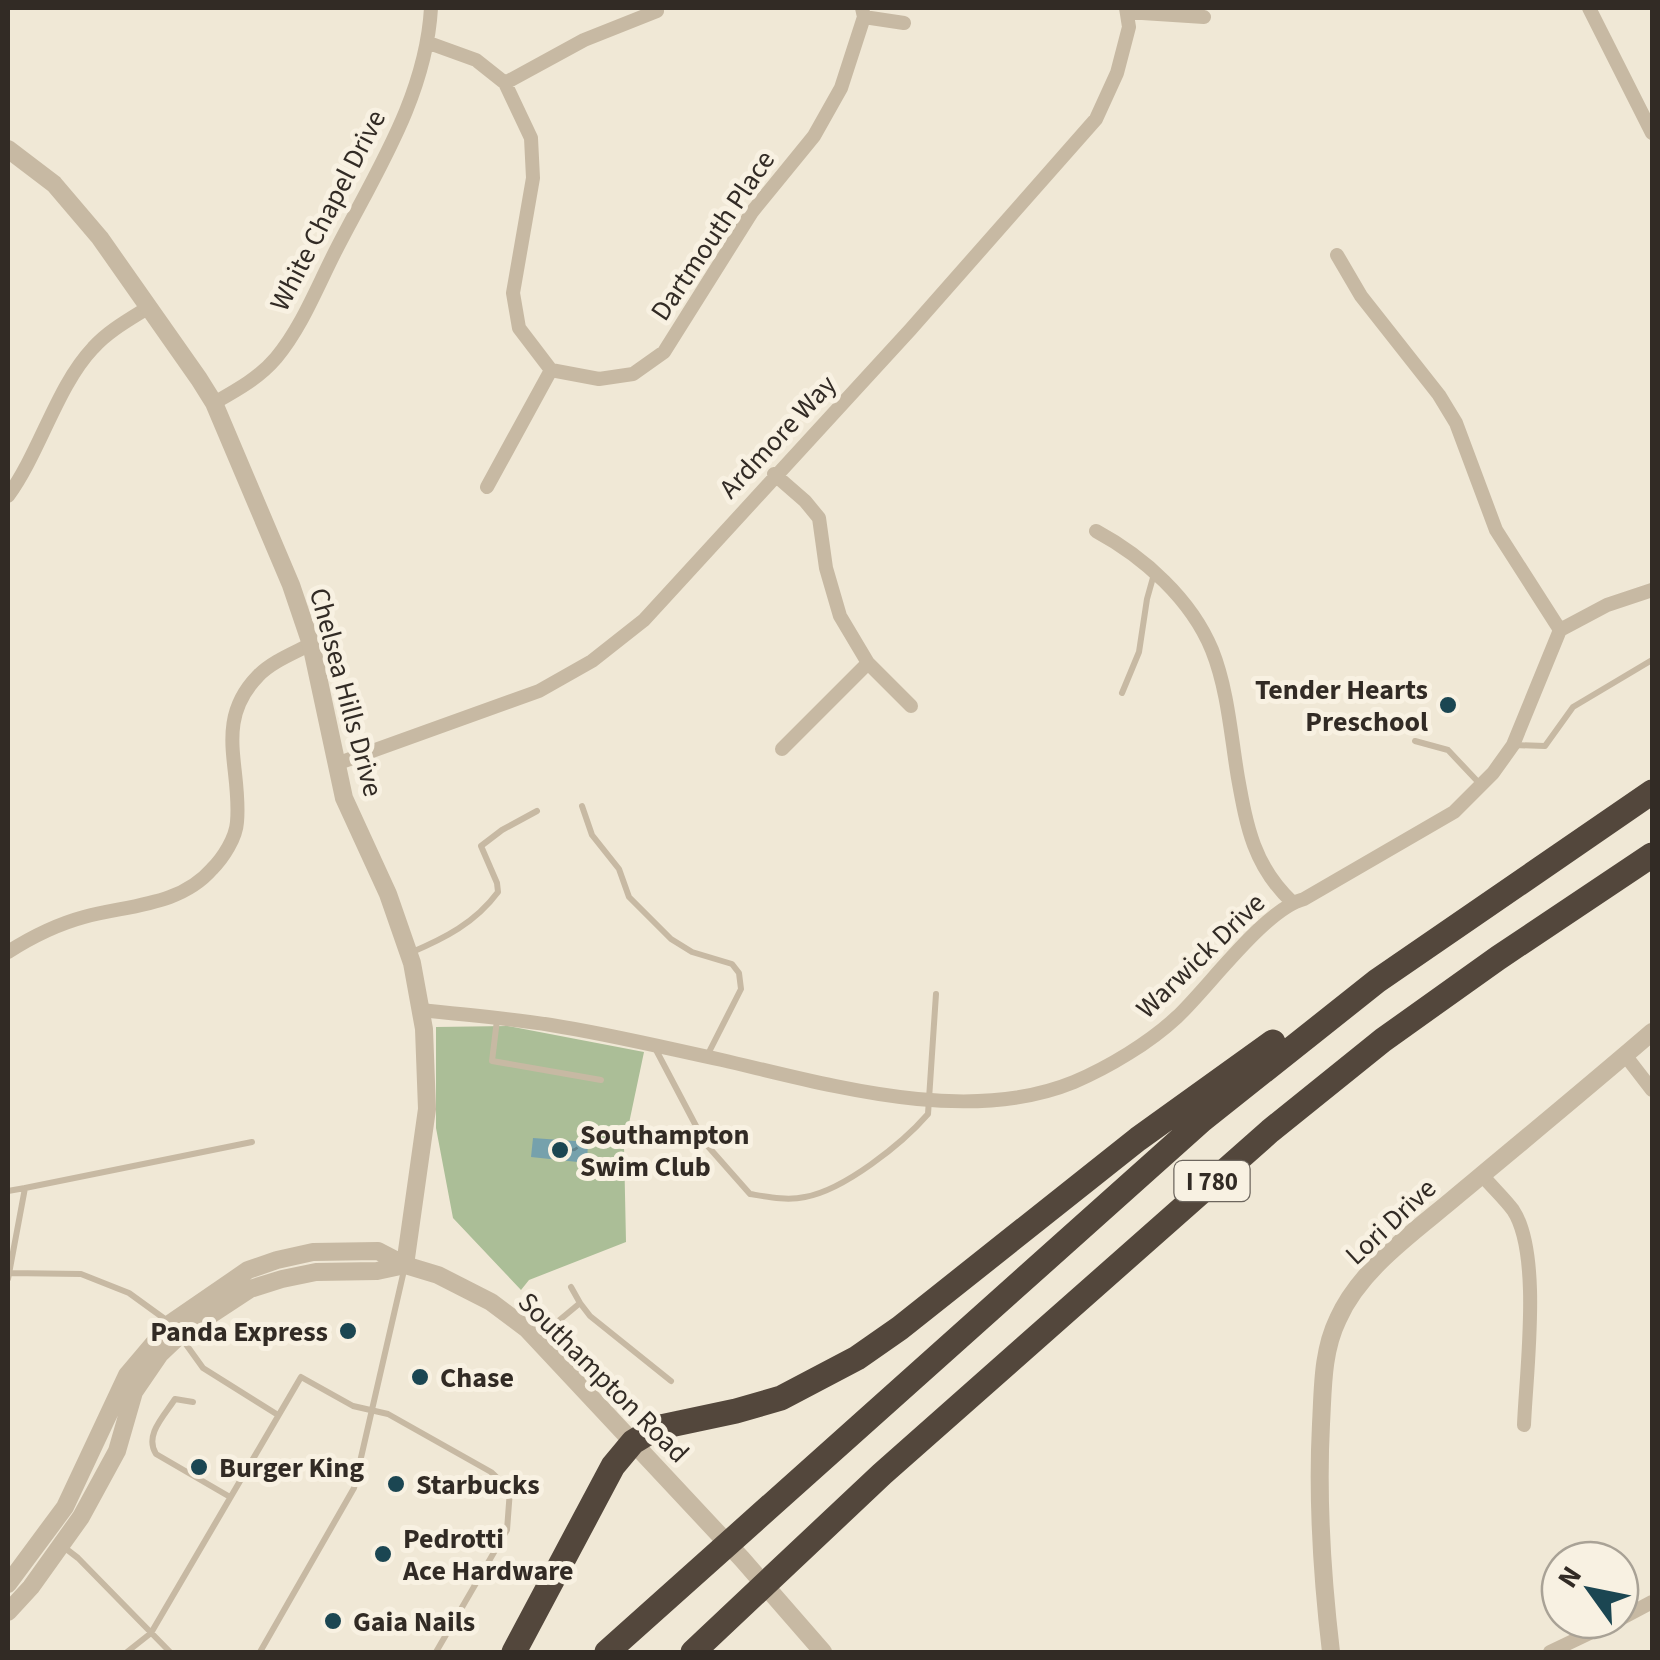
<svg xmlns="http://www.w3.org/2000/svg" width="1660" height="1660" font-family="'Source Sans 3',sans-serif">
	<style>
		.green { fill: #abbe97 }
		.water { fill: url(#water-ripples) }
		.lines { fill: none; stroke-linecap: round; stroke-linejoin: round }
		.service { stroke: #c7b9a3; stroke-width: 6 }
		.minor { stroke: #c7b9a3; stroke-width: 14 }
		.tertiary { stroke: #c7b9a3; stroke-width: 18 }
		.motorway { stroke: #53473c; stroke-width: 25 }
		.poi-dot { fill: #1b4652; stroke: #f8f1e2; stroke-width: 4 }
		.labels { text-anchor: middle; stroke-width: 10; stroke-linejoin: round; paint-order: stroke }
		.shield { fill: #f8f1e2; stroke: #6d665e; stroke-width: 2.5 }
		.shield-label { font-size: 25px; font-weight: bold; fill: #322b25 }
		.street-label { font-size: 28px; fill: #322b25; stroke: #f8f1e2 }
		.poi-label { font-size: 28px; font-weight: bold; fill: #322b25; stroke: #f8f1e2; text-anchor: start }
	</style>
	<defs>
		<pattern id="water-ripples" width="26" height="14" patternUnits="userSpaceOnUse" patternTransform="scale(2.5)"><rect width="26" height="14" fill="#76a1ac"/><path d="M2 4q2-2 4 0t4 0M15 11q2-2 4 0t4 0" fill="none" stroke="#61838c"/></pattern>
	</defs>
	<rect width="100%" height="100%" fill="#f0e8d6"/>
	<!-- green -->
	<path class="green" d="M508,1026L644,1052L624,1147L626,1242L529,1280L521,1290L453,1218L436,1128V1027Z"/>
	<!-- water -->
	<path class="water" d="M533,1138L588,1142L587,1163L531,1157Z"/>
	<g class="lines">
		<!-- service -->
		<path class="service" d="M1122,693L1139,652L1147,599L1154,574
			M1415,741L1448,750L1480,784
			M1514,745L1545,746L1573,707L1652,660
			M582,806L592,835L619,869L629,897L671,939L692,952L732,964L739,973L741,989L707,1056
			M410,953C445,938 475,923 498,892L497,883L481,846L502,830L537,811
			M497,1020L492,1061L601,1080
			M655,1048L705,1143L750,1194C768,1197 787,1201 805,1197C844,1190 902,1144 928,1114L936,994
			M8,1191L25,1188
			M9,1273L81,1274L129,1293L169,1322
			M8,1279L25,1188L252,1142
			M571,1287L580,1303
			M180,1336L203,1368L278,1415
			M538,1338L580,1303L590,1316L671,1381
			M193,1402L175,1399C164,1416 144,1435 156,1454L230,1497
			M65,1548L78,1558L170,1652
			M127,1652L151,1633L301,1377L353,1406L388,1414L491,1472L510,1490L507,1530L436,1652
			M260,1652L354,1488L405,1266"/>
		<!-- minor -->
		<path class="minor" d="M1589,8L1652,133
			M1127,12L1204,17
			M864,17L904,23
			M429,43L476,60L505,83L531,138L533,178L513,293L519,328L551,370L599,379L633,374L664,352L752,212L814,136L841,88L864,17L862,8
			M505,83L584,40L657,11
			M1337,255L1361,296L1439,395L1456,423L1496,530L1560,630
			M214,403C237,390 259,378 276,358C302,327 318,285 336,250C376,172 426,96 431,8
			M774,474L805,501L819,518L826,568L840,616L868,663L911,706
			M487,487L551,370
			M8,496C40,452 57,386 93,348C108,331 130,319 149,307
			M1096,531C1144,557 1191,599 1212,650C1228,690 1231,737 1238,778C1247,828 1254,866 1292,902
			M782,749L868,663
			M336,764L539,691L592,661L644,620L910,330L1096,119L1117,73L1129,27L1126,8
			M8,952C30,938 58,924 84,917C128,905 180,906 212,869C223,858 236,838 237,822C242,768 213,722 258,676C271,662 294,653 311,644
			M422,1010C465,1015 508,1018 551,1025C608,1034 666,1048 722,1060C830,1085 967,1126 1074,1082C1109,1067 1149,1043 1177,1017C1208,988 1265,909 1304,899L1454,812L1493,773L1513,745L1560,630L1607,605L1652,590
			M1625,1055L1652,1090
			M1482,1175C1492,1187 1504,1198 1513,1210C1542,1254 1526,1372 1524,1425
			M1620,1619L1652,1602
			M1550,1652L1617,1620"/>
		<!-- tertiary -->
		<path class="tertiary" d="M8,149L54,184L100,238L199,379L214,403L291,585L311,644L344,798L388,894L412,963L424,1029L427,1109L405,1265
			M8,1584L65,1507L127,1375L171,1323L248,1270L277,1260L313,1252L378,1251L405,1265L438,1275L491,1302L527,1329L742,1559L823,1652
			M8,1612L31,1587L81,1517L117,1451L134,1392L160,1354L180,1335L250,1289L282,1279L316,1272L377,1271L405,1265
			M1331,1652C1322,1576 1317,1501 1321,1424C1323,1389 1322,1352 1338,1319C1361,1267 1417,1230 1459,1194C1524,1140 1588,1087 1652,1032"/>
		<!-- motorway -->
		<path class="motorway" d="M514,1652L613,1466L633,1442L656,1428L736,1411L781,1398L857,1358L900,1328L1138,1139L1273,1042
			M607,1652L1202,1120L1377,981L1652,792
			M693,1652L882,1474L1270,1131L1383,1040L1498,958L1652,855"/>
	</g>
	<!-- markers -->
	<g class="poi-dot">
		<circle cx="1448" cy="705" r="10"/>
		<circle cx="560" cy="1150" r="10"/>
		<circle cx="348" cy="1331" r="10"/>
		<circle cx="420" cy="1377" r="10"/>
		<circle cx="199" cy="1467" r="10"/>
		<circle cx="396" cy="1484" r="10"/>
		<circle cx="383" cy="1554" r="10"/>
		<circle cx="333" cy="1621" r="10"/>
	</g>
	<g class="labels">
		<!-- shield labels -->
		<rect class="shield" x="1174.5" y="1161" width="75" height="40" rx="8"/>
		<g class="shield-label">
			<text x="1212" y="1190">I 780</text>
		</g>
		<!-- street labels -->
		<g class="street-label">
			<text transform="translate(327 210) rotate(-63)" y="10">White Chapel Drive</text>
			<text transform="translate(712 235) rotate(-56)" y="10">Dartmouth Place</text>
			<text transform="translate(777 436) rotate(-47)" y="10">Ardmore Way</text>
			<text transform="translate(347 692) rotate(75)" y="10">Chelsea Hills Drive</text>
			<text transform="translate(1200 955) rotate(-44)" y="10">Warwick Drive</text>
			<text transform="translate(1390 1221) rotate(-43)" y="10">Lori Drive</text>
			<text transform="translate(604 1377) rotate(45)" y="10">Southampton Road</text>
		</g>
		<!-- poi labels -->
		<g class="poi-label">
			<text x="1428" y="699" text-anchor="end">Tender Hearts<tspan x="1428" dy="32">Preschool</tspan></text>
			<text x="580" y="1144">Southampton<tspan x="580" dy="32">Swim Club</tspan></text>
			<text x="328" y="1341" text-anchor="end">Panda Express</text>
			<text x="440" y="1387">Chase</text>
			<text x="219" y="1477">Burger King</text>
			<text x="416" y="1494">Starbucks</text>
			<text x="403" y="1548">Pedrotti<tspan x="403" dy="32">Ace Hardware</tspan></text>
			<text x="353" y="1631">Gaia Nails</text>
		</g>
	</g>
	<!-- border -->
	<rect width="1660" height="1660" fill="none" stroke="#322b25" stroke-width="20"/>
	<!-- north arrow -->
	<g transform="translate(1590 1590) rotate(303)"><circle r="48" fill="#f8f1e2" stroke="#a9a296" stroke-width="2.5"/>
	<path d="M0-8L18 38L0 25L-18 38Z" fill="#1b4652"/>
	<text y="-15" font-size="28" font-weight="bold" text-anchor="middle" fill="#322b25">N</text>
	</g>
</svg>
